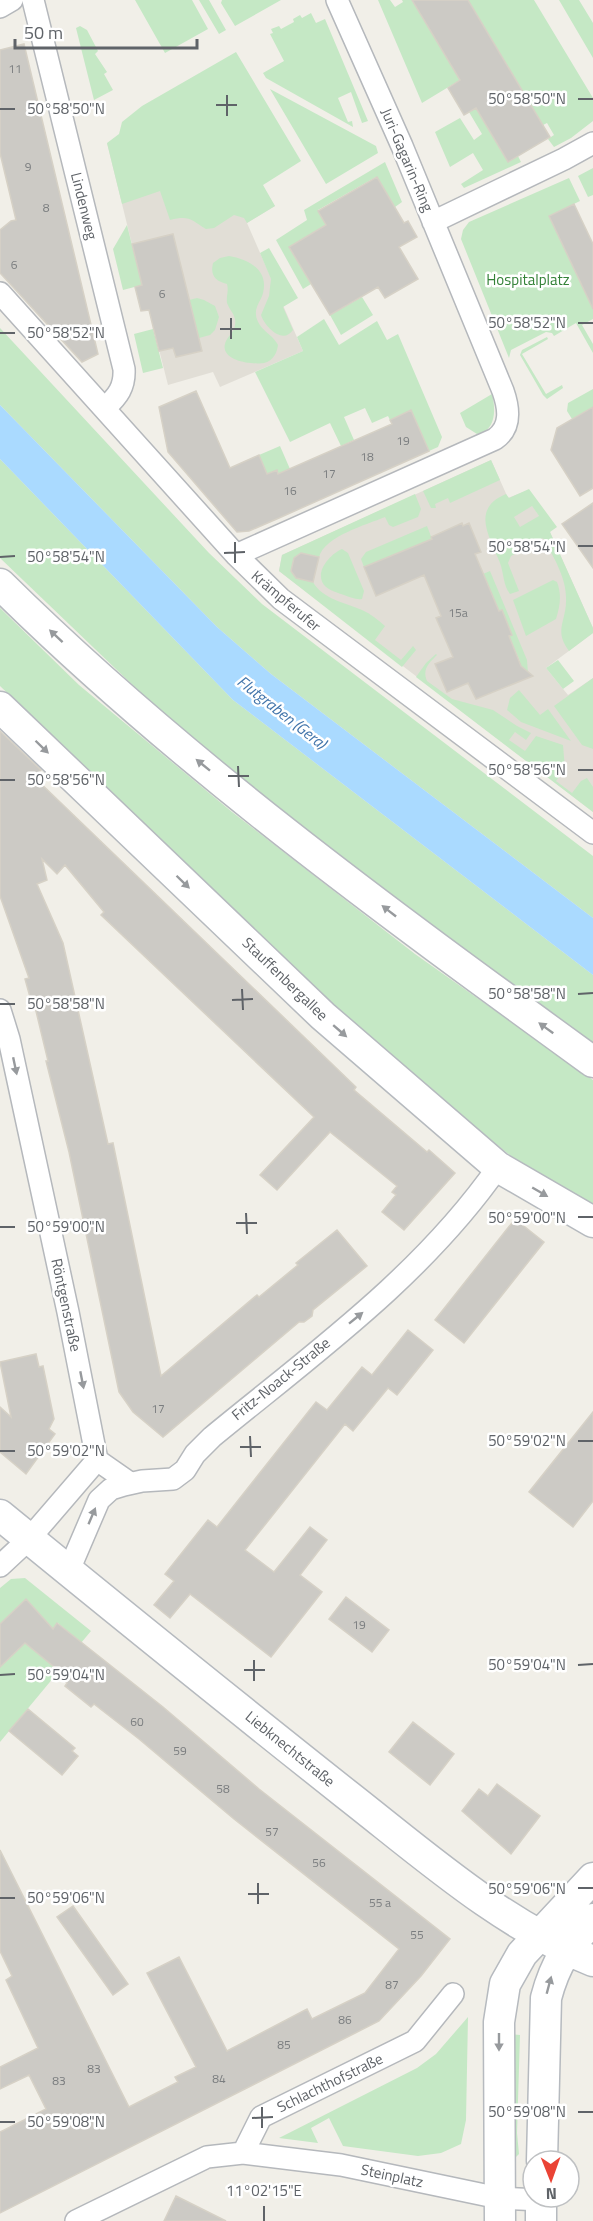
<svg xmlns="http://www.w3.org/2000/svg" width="593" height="2221" font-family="'Titillium Web',sans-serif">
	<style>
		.education { fill: #e1ded6 }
		.green { fill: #c5e8c5; fill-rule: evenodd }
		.water { fill: #aadaff }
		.building { fill: #cccac5; stroke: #d6d1c6; stroke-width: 1.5 }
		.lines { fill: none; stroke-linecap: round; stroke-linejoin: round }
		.street-casing { stroke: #b5b8bc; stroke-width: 24 }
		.secondary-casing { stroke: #b6babf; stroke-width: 33 }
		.street { stroke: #fff; stroke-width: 21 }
		.secondary { stroke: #fff; stroke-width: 30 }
		.oneway { fill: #979a9d }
		.ticks { fill: none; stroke: #5f6368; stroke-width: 2 }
		.labels { text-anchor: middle; stroke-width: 5; stroke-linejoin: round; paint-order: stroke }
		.number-label { font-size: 12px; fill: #7a7d7f }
		.street-label { font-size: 15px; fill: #5f6368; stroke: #fff }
		.park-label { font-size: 15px; fill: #348238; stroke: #fff }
		.water-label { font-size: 16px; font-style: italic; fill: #4174aa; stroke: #fff }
		.ticks-label { font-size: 15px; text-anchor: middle; fill: #5f6368; stroke: #fff; stroke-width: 5; stroke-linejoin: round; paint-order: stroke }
	</style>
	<rect width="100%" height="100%" fill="#f1efe8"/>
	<!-- education -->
	<path class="education" d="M107,143L266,192L275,206L247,223L303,351L220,387L213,372L168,385L149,310L141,311L135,287L142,285Z
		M491,460L508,498L523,492L550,532L593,628V633L546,668L568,695L593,678V812L279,571L282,555Z"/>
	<!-- green -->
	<path class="green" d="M135,0H192L208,29L165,53Z
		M199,0H209L226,30L219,34Z
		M222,0H281L235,26L221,3Z
		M378,0H390L395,7L403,2L402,0H412L460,80L422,103Z
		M468,0H534L593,98V121L571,138L554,147L548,139L554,135L547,123L543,125Z
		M559,0H579L593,23V58Z
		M311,13L316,23L325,19L368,121L362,123L351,92L338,98L348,122L352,121L353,127L266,78L263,73L284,61L270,34L273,33L271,29L279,26L281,29L294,22L293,19L300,15L302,18Z
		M80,26L87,30L98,51L95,54L107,72L104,74L113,90L94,100L76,28Z
		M236,52L301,161L263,185L275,206L247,223L244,218L234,215L214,228L206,229C191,220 190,215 170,220L160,191L122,204L107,143L119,134L122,122L142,106Z
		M270,89L376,146L378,153L326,184Z
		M476,108L508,162L518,156L521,162L464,188L461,184L483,170L473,153L450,167L435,132L460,118L474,140L482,134L469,112Z
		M385,162L402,202L395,207L376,177L318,210L326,225L290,247L311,284L303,289L276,240L307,220L304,210Z
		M593,168V195L588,197L578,176Z
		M569,178L580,201L549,216L593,309V319L582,325L593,344V353L576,323L554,336L552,333L546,332L511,350L509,358L461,239L463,230L469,222Z
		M127,225L142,285L123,290L113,249Z
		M269,248L298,298L283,307L293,330C283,345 265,327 261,315L269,296L271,279L260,253Z
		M229,256C248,259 269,270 263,293C261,301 255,306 256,315C258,330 272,333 278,345C277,353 273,361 264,363C253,365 217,361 226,341C229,335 234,332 235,325C237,316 230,311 227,303C226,296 229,291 227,284C215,281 210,275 213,263L220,258Z
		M362,297L373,315L341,335L330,315Z
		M197,298L204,300L215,306L219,317L215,330L210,335L199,338L189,300Z
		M324,319L339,345L377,321L387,340L398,334L442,437L438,447L429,451L411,410L390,420L388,416L372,423L365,408L344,417L354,440L341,446L330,423L290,442L255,372L303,351L297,337Z
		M0,328L209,553L262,604L593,856V918L271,674L217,627L0,405Z
		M153,329L163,368L143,373L134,334Z
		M547,337L548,339L522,354L546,394L562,385L563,388L547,399L543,395L520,355L522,350Z
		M593,389V407L572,419L567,411L568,403Z
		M492,394C496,410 496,431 477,434L466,427L460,413Z
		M280,446L290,469L279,474L277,471L262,481L259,455Z
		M0,459L233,700L593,975V1043L317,843L190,740L0,558Z
		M491,460L500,480L450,503L448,498L435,504L436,508H431L423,491Z
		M529,489L557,527L550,532L593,628V633L569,651C553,630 567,621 566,598C566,577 553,556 543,538L511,556L508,563L519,591L510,594C503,585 504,574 500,563C490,537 470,509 506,494L509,498ZM532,506L539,516L520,527L514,517Z
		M415,494L421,509L418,517L393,527L389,525L385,517C366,525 325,536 319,557L301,553L294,558L291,570L296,578L313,582C322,599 346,603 362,610C371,614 378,620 385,626L375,640L401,660L413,646L416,650L402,667L279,571L282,555Z
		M427,526L432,539L364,567L361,559L366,552Z
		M342,549L348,553L364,591L362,599C356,600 350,597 344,595C338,593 331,591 326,587C312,574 330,554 342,549Z
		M490,571L527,660L528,673L515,663L520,661L509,636L512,634L502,610L499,611L483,574Z
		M553,580L557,582C562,595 560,606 556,619L526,636L513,600Z
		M0,608L79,685L232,812L415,954L593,1080V1206L511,1156L349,1026L234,910L0,686Z
		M436,654L437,655C429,663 422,669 427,681L452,699L493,710L517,726L531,733L526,740L515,732L509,740L525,751L536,736L563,745L565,769L556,781L572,793L581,781L587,778L593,787V812L416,677L426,663Z
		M558,660L574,681L563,689L546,668Z
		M593,678V749L582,745L554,706Z
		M519,690L540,715L548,709L571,741L521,722L507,710L510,698Z
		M25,1578L91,1631L81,1643L58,1623L53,1629L26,1599L0,1624V1588L11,1579Z
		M25,1643L59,1671L0,1742V1667Z
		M468,2017L466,2120L461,2144L441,2153L418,2156L343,2146L329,2118L311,2128L318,2143L279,2138L417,2068L436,2054Z
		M509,2034L520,2035L517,2133L519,2154L515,2158L510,2156Z"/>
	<!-- water -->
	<path class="water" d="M0,405L217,627L271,674L593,918V975L233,700L0,459Z"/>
	<!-- building -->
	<path class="building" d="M412,0H468L550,137L508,162L476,108L464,115L448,88L460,80Z
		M24,44L98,354L82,362L0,273V230L11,221L16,220L0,153V50Z
		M377,177L404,223L408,221L417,237L399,247L418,279L385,298L378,287L330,315L289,247L326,225L318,211Z
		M574,204L593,244V309L549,216Z
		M173,234L202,351L176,357L173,348L159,351L149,310L141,311L135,287L142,285L132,244Z
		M196,391L230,468L259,455L267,474L277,470L278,474L392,424L390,420L411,410L429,451L279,518L249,531L237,532L168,452L159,407Z
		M593,407V488L580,496L551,450L557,428Z
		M593,503V568L562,524Z
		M462,523L463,526L469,523L481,552L475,554L499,611L502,610L512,635L509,636L521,666L533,676L476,699L468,683L447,692L435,664L453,657L436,618L441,616L424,575L376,596L364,567L432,539L431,537Z
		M301,553L319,557L313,582L296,578L291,571L294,558Z
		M0,731L41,770L34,777L356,1087L354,1090L427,1152L429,1150L455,1173L404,1230L382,1212L396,1195L392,1192L397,1186L330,1132L277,1190L260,1175L314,1117L101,915L104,912L65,865L57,874L42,859L47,880L37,884L63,943L108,1144L113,1143L161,1376L257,1295L259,1297L298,1265L296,1263L337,1230L367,1266L313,1310L312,1316L304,1322H299L163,1437L133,1412L119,1392L69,1152L46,1061H48L35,1007L33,1008L25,979L29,978L0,896Z
		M515,1219L544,1242L464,1343L435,1320Z
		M408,1330L433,1350L397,1395L388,1388L353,1431L345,1424L245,1550L274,1572L310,1527L327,1540L300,1575L322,1592L271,1657L190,1594L170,1618L154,1605L174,1581L165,1574L208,1520L217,1527L316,1402L327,1410L362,1367L372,1375Z
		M36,1354L39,1367L43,1366L54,1419L49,1429L55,1434L26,1474L0,1452V1407L11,1417L0,1362Z
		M593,1412V1501L573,1527L529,1492Z
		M346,1597L389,1630L372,1652L329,1619Z
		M26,1599L53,1629L57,1623L163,1707L259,1789L450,1939L421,1976L379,2021L0,2213V2132L46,2109L29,2075L0,2089V2067L38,2048L6,1980L12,1976L0,1951V1850L129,2107L178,2082L175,2077L196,2067L147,1973L179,1957L227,2051L307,2009L312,2019L365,1993L399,1949L234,1819L139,1739L94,1704L91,1707L65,1686L67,1683L57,1674L59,1671L25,1643L0,1667V1624Z
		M28,1709L75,1748L72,1751L78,1756L62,1775L9,1731Z
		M413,1722L454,1754L430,1785L389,1752Z
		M497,1784L540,1816L511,1854L462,1811L479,1789L488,1796Z
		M73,1906L128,1984L113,1995L57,1917Z
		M176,2196L226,2221H164Z"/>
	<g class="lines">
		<!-- street casing -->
		<g class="street-casing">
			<path id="street" d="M33,0L124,369C125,387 118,396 105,408
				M0,7L12,0
				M433,222L564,159L593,143
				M0,293L236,555L281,599L593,833
				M236,555L495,439C512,427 509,408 503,391L402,146L337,0
				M0,1010L9,1039L68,1312L97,1460L130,1483
				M0,1566L29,1539L97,1460
				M69,1570L99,1500L111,1489L124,1485L142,1481L173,1479L185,1470L195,1454L212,1437C313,1354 422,1276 498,1167
				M243,2153L261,2117L415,2041L453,1994
				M76,2221L207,2157L243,2153L341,2165L499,2198L541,2200"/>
		</g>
		<!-- secondary casing -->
		<g class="secondary-casing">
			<path id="secondary" d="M0,584C180,762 388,913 593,1062
				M0,707L323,1016L498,1167L593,1222
				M0,1515C115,1609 230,1702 346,1794C424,1855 501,1924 593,1961
				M542,2161L546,1998C556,1960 568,1947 593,1919
				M541,2197V2221
				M500,2221L499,2022L505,1984L522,1954L593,1878"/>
		</g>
		<!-- street -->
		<use href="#street" class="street"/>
		<!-- secondary -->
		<use href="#secondary" class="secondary"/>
	</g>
	<!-- one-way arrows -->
	<defs><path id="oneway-solid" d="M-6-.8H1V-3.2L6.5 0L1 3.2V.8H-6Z" transform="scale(1.5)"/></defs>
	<g class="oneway">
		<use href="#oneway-solid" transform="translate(56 636) rotate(-137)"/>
		<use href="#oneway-solid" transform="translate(42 747) rotate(44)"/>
		<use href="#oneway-solid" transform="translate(203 765) rotate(-141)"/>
		<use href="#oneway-solid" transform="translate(183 882) rotate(44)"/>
		<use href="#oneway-solid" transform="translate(389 911) rotate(-142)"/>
		<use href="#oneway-solid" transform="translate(546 1028) rotate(-144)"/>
		<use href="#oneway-solid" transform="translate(340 1031) rotate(41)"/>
		<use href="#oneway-solid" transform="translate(15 1066) rotate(78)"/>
		<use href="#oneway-solid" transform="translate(540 1192) rotate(30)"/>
		<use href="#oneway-solid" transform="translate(356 1318) rotate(-39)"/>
		<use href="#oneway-solid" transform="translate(82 1380) rotate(79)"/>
		<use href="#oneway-solid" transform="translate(92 1516) rotate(-67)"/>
		<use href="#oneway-solid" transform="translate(549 1985) rotate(-75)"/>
		<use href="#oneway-solid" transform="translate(499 2042) rotate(90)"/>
	</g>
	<!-- ticks -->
	<path class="ticks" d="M227,95V116M578,99H593M216,105H237M0,109H15M231,318V339M578,323H593M220,329H241M0,333H15M235,542V563M578,546H593M224,553L245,552M0,557L15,556M238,766L239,787M578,770H593M228,776H249M0,780H15M242,989L243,1010M578,994L593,993M232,1000L253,999M0,1004H15M246,1213L247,1234M578,1217H593M236,1223H257M0,1227H15M250,1436L251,1457M578,1441H593M240,1447H261M0,1451H15M254,1660V1681M578,1665L593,1664M244,1670H265M0,1675L15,1674M258,1883V1904M578,1888H593M248,1894H269M0,1898H15M262,2107V2128M578,2112H593M252,2118L273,2117M0,2122H15M264,2206V2221"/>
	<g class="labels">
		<!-- number labels -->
		<g class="number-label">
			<text x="15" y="73">11</text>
			<text x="28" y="171">9</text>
			<text x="46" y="212">8</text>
			<text x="14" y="269">6</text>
			<text x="162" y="298">6</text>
			<text x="403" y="445">19</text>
			<text x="367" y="461">18</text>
			<text x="329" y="478">17</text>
			<text x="290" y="495">16</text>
			<text x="458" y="617">15a</text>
			<text x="158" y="1413">17</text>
			<text x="359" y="1629">19</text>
			<text x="137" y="1726">60</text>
			<text x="180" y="1755">59</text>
			<text x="223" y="1793">58</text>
			<text x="272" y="1836">57</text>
			<text x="319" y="1867">56</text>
			<text x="380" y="1907">55 a</text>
			<text x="417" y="1939">55</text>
			<text x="392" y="1989">87</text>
			<text x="345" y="2024">86</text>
			<text x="284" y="2049">85</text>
			<text x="94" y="2073">83</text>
			<text x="219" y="2083">84</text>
			<text x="59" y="2085">83</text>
		</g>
		<!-- street labels -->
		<g class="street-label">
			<text transform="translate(407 160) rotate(67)" y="5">Juri-Gagarin-Ring</text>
			<text transform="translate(84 206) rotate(76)" y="5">Lindenweg</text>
			<text transform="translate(286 601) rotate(40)" y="5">Krämpferufer</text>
			<text transform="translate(285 979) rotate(44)" y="5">Stauffenbergallee</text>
			<text transform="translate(66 1305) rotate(78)" y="5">Röntgenstraße</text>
			<text transform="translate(281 1379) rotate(-39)" y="5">Fritz-Noack-Straße</text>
			<text transform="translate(290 1749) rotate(39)" y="5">Liebknechtstraße</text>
			<text transform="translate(330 2083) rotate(-26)" y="5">Schlachthofstraße</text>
			<text transform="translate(392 2176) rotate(12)" y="5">Steinplatz</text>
		</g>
		<!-- park labels -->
		<g class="park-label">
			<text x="528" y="285">Hospitalplatz</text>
		</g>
		<!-- water labels -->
		<g class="water-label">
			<text transform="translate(282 712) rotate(38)" y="6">Flutgraben (Gera)</text>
		</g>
	</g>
	<g class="ticks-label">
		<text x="527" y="104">50°58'50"N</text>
		<text x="66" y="114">50°58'50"N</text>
		<text x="527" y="328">50°58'52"N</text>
		<text x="66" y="338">50°58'52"N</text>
		<text x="527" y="552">50°58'54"N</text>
		<text x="66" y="562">50°58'54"N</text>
		<text x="527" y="775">50°58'56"N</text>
		<text x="66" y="785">50°58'56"N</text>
		<text x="527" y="999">50°58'58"N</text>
		<text x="66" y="1009">50°58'58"N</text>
		<text x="527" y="1223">50°59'00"N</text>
		<text x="66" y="1232">50°59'00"N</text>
		<text x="527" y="1446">50°59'02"N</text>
		<text x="66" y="1456">50°59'02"N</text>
		<text x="527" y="1670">50°59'04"N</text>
		<text x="66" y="1680">50°59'04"N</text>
		<text x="527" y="1894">50°59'06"N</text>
		<text x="66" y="1903">50°59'06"N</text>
		<text x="527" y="2117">50°59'08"N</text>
		<text x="66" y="2127">50°59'08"N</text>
		<text x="264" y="2196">11°02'15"E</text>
	</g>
	<!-- north arrow -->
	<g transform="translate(551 2179) rotate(179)"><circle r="28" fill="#ffffff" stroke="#bfc1c3" stroke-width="1.5"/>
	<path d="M0-4.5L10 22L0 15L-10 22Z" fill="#ea4335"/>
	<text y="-9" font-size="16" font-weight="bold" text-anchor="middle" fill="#5f6368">N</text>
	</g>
	<!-- scale -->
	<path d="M15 39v9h182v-9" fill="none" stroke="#5f6368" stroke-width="3"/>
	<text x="24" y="39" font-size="18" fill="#5f6368" stroke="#ffffff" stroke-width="4.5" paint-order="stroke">50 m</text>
</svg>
